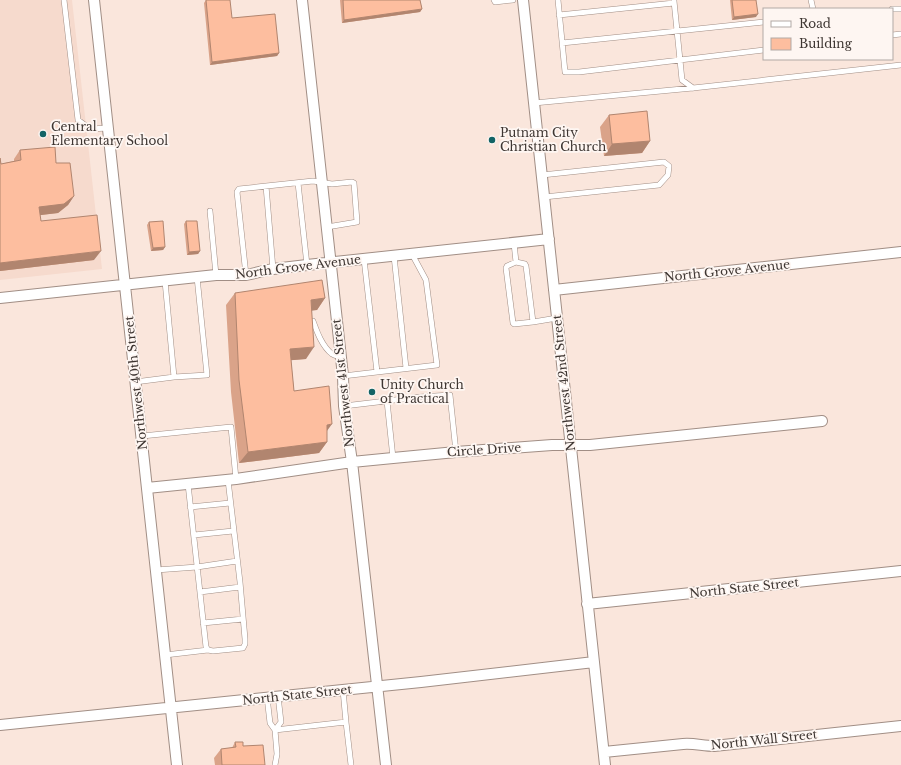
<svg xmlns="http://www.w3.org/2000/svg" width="901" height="765" font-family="'Libre Baskerville',serif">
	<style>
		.built { fill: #f6dacd }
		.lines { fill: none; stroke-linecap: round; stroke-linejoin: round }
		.service-casing { stroke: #a18e85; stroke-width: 6 }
		.minor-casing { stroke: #a18e85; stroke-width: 12 }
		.service { stroke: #fff; stroke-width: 5 }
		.minor { stroke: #fff; stroke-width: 10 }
		.wall { fill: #daa389 }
		.shaded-wall { fill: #b1856f }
		.building { fill: #fdbe9f; stroke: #b1856f }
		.poi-dot { fill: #126365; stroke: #fef6f2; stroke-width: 1.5 }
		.labels { text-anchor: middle; stroke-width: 3.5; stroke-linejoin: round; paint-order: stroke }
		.poi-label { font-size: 12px; fill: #3e3632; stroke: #fef6f2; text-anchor: start }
		.street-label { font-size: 12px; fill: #3e3632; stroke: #fef6f2 }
	</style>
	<rect width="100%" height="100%" fill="#fae6dc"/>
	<!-- built -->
	<path class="built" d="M0,0H72L102,269L0,280Z"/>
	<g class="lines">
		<!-- service casing -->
		<g class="service-casing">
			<path id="service" d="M64,0L78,120L90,129L108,128
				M494,0L495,2L513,0
				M558,0L565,72H579L764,50
				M811,0L813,9
				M674,1L682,80L693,88
				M892,9H901
				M559,15L674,3
				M892,35L901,34
				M562,43L764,22
				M534,103L693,88L901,65
				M542,175L664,162L669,166L668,175L659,185L544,197
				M298,183L307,265
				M266,186L273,269
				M210,211L216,275
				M514,243L516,262
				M394,256L406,368
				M364,259L377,372
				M516,262L525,264L526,266L533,322L514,324L513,323L506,268L507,266Z
				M246,275L237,192L239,189L313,181L332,184L352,182L354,183L357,222L327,227
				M165,281L174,377L207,375L197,277
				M313,321C317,332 322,346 332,354C335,356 338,356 341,357
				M533,322L557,318
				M343,376L437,365L426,280L412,254
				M135,382L174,377
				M387,401L393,458
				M344,406L420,397L450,395L456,452
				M142,436L231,427L236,479
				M188,484L206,647L208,650L213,651L243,648L245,644V639L240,582L228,480
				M190,507L230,503
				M194,535L233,531
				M156,570L197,567L237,561
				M200,592L240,587
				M203,623L243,619
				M165,655L208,650
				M267,697L270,723L275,730L281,722L278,696
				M346,722L351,765
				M275,765L277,754L275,730L346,722L343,690"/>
		</g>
		<!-- minor casing -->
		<g class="minor-casing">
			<path id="minor" d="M94,0L177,765
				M302,0L343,376L344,406L352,462L386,765
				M523,0L605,765
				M554,290L901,252
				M0,298L216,275H246L273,269L307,265L549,239
				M147,488L236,479L352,462L393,458L456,452L552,445H590L822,421
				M587,604L901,571
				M0,725L421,682L594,662
				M604,752L683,744C694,743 703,746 714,746L901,726"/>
		</g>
		<!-- service -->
		<use href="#service" class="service"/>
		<!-- minor -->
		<use href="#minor" class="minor"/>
	</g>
	<!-- wall -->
	<path class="wall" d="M206,0L232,18L279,53L277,56L210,65L204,3Z
		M340,0H420L422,9L420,12L342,23Z
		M730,0H756V17L732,20Z
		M609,115L650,141L642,153L604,156L600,127Z
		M20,150L56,163L74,196L68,205L58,213L40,215L41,221L94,260L0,271V158L1,164L14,161V159Z
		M186,221L200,251L198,254L187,255L184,224Z
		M149,222L165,247L163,250L151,251L147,225Z
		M235,293L325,298L317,310H312L306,359L291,360L294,391L327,431V442L319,453L239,463L231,392L226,305Z
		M235,742L243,746L265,765H215L214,758L221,749L232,748Z"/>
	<!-- shaded-wall -->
	<path class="shaded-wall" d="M422,9L420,12L342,23L344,20Z
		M758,14L756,17L732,20L734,17Z
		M279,53L277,56L210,65L212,62Z
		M650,141L642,153L604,156L612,144Z
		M74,196L68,205L58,213L33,216L39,207Z
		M165,247L163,250L151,251L153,248Z
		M101,251L94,260L0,271V263Z
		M200,251L198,254L187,255L189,252Z
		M325,298L317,310L303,312L311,300Z
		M314,347L306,359L282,361L290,349Z
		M332,424L324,435L327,425Z
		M327,442L319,453L239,463L248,452Z"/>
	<!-- building -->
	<path class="building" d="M206,0H230L232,18L275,14L279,53L212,62Z
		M343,0H420L422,9L344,20Z
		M732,0H756L758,14L734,17Z
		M647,111L650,141L612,144L609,115Z
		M55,147L56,163H70L74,196L64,204L39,207L41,221L97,215L101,251L0,263V158L1,164L21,160L20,150Z
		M163,221L165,247L153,248L149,222Z
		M186,221H197L200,251L189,252Z
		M322,280L325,298L311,300L314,347L290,349L294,391L329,386L332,424L327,425V442L248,452L239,380L235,293Z
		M235,742H243V746L263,745L265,765H222L221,749L236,747Z"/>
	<!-- markers -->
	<g class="poi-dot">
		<circle cx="43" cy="134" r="4"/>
		<circle cx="492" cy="140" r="4"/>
		<circle cx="372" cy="392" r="4"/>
	</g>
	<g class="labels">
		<!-- poi labels -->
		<g class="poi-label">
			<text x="51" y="131">Central<tspan x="51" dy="14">Elementary School</tspan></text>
			<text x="500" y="137">Putnam City<tspan x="500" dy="14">Christian Church</tspan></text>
			<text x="380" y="389">Unity Church<tspan x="380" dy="14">of Practical</tspan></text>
		</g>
		<!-- street labels -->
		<g class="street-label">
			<text transform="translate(298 267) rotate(-7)" y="4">North Grove Avenue</text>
			<text transform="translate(727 271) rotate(-6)" y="4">North Grove Avenue</text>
			<text transform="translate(136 383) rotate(-96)" y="4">Northwest 40th Street</text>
			<text transform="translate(343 383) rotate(-96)" y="4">Northwest 41st Street</text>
			<text transform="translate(564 383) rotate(-96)" y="4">Northwest 42nd Street</text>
			<text transform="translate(484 450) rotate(-4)" y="4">Circle Drive</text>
			<text transform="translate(744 588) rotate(-6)" y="4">North State Street</text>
			<text transform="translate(297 695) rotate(-6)" y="4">North State Street</text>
			<text transform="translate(764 740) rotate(-6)" y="4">North Wall Street</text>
		</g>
	</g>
	<!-- legend -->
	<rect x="763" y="8" width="130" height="52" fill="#fef6f2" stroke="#b1a9a5"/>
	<rect x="771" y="21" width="20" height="6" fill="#ffffff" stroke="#b1a9a5"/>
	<text x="799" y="28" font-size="12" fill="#3e3632">Road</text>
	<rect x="771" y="38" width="20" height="12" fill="#fdbe9f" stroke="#b1a9a5"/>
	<text x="799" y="48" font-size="12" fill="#3e3632">Building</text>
</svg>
